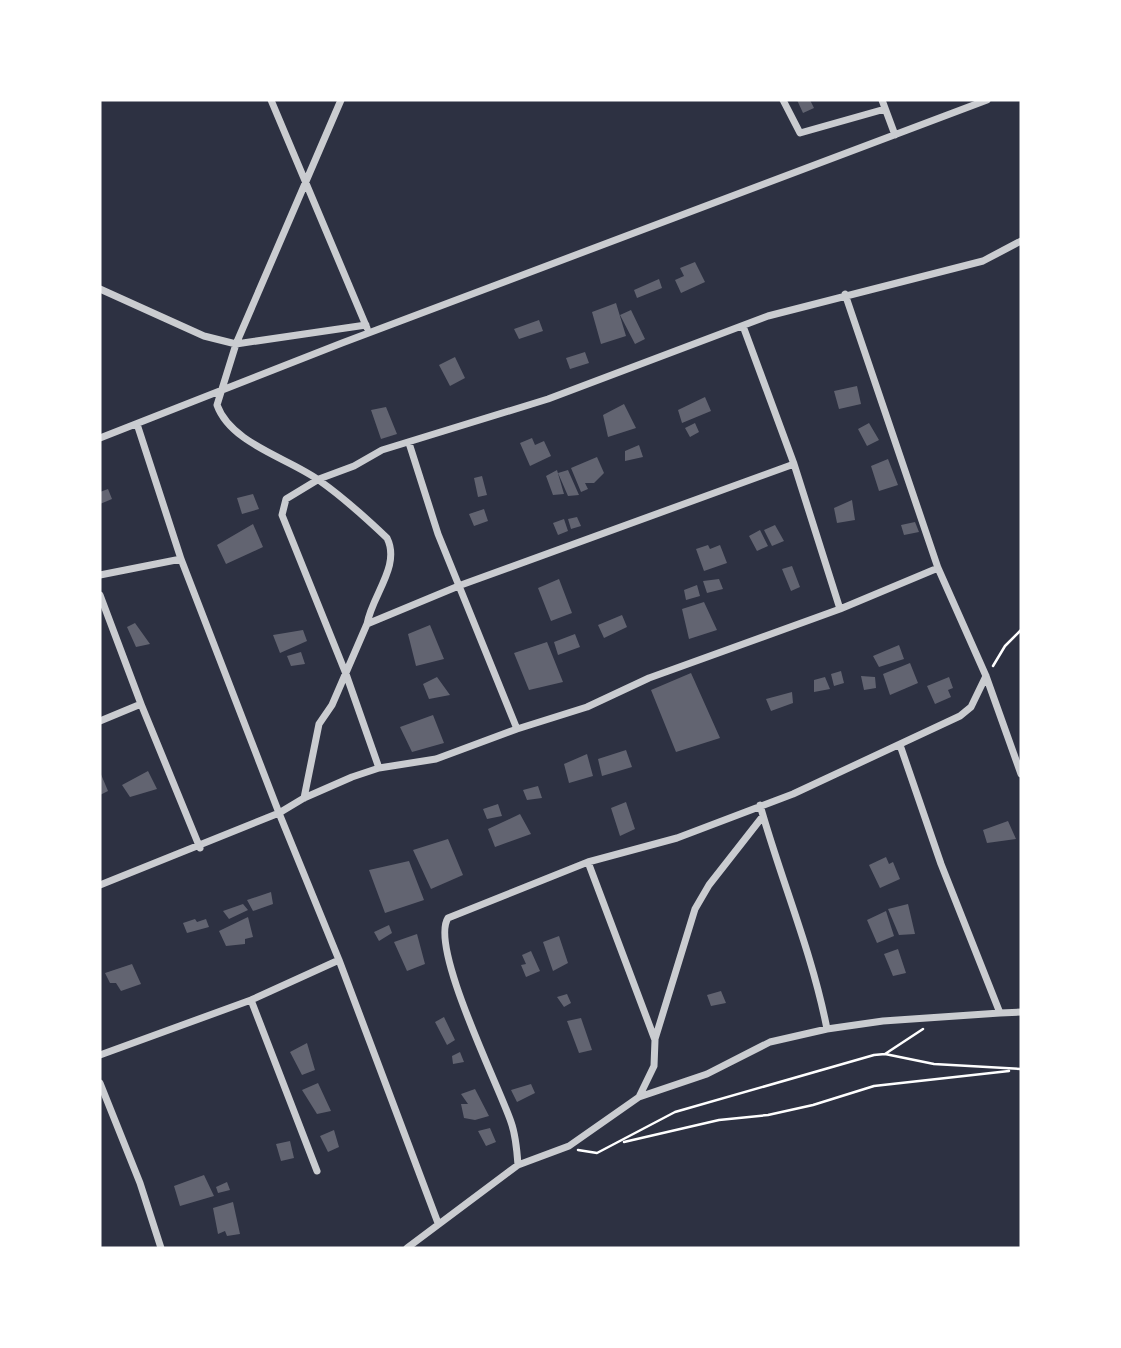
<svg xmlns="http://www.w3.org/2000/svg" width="1121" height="1348" font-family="Ubuntu,sans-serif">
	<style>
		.building { fill: #626471 }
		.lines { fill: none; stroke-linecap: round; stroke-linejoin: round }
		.path { stroke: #fff; stroke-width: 2.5 }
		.minor { stroke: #caccd0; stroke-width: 7 }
	</style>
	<rect width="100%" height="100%" fill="#2d3142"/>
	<!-- building -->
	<path class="building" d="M797,100H810L814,108L803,113Z
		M695,262L705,282L681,293L675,280L684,276L680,268Z
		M659,279L662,288L637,298L634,290Z
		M616,303L626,336L601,344L592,312Z
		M631,310L645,339L635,344L620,315Z
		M539,320L543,331L519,339L514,329Z
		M585,352L589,363L570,369L566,358Z
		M455,357L465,378L450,386L439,365Z
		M857,386L861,404L839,409L834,391Z
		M705,397L711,411L682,423L678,410Z
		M624,404L636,428L608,437L603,415Z
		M386,407L397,434L381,439L371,410Z
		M695,423L699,432L690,437L685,428Z
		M869,423L879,440L867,446L858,429Z
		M532,438L535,445L544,441L551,456L530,466L520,443Z
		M639,445L643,457L625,461V451Z
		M597,457L604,473L594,483H585L588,489L581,492L571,468Z
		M888,459L898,485L879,491L871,466Z
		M557,470L564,494L553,495L546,476Z
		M568,470L579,495L568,496L558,473Z
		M482,476L487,495L478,497L474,478Z
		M108,489L112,499L100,504V492Z
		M253,494L259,509L242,514L237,498Z
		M852,500L855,520L837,523L834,508Z
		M484,509L488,521L474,526L469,514Z
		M577,517L581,526L571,529L568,519Z
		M564,519L568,531L558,535L553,523Z
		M915,522L919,532L904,535L901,525Z
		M253,524L263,547L226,564L217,545Z
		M775,525L784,541L772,546L764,530Z
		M760,530L768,546L757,551L749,536Z
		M708,545L710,549L720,545L727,563L704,571L696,549Z
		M792,566L800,587L791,591L782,569Z
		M559,579L572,613L551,621L538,588Z
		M719,579L723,589L707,593L703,581Z
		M697,585L700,596L686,600L684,590Z
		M704,602L717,630L689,639L682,609Z
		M622,615L627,627L604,638L598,625Z
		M135,623L150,644L136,647L127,627Z
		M430,625L444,659L416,666L408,634Z
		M303,630L307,641L280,653L273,635Z
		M575,634L580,647L558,655L554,642Z
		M547,642L563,682L529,690L514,653Z
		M899,645L904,659L879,667L873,656Z
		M301,652L305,664L291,666L287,656Z
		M910,663L918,683L890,695L883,674Z
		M841,671L844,683L834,686L831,674Z
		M691,673L720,738L676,752L651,690Z
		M861,676L875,677L876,688L864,690Z
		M437,677L450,695L429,699L423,684Z
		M825,677L830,689L814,692V680Z
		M949,677L953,688L948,690L951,697L935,704L927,686Z
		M792,692L793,703L771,711L766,699Z
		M433,715L444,743L412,752L400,727Z
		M626,750L632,767L602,776L598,759Z
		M587,754L593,776L569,783L564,764Z
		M148,771L157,789L130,797L122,785Z
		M100,772L108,791L100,795Z
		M538,786L542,798L527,800L523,790Z
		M626,802L635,829L620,836L611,808Z
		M498,804L502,816L487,819L483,809Z
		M520,814L531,834L495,847L488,829Z
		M1008,821L1016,839L987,843L983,830Z
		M448,839L463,875L431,889L413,850Z
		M886,857L889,864L893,862L900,879L880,888L869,865Z
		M409,861L424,900L385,913L369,870Z
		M271,892L273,904L253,911L247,900Z
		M243,904L248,910L229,919L223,911Z
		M908,904L915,934L899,935L888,909Z
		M886,911L894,936L877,943L867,920Z
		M248,917L253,937L245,939V944L226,946L219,931Z
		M195,919L197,922L206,919L209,927L187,933L183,923Z
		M389,925L392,933L379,941L374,932Z
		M417,934L425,964L407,971L394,942Z
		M559,936L568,963L553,971L543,942Z
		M898,949L906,973L893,976L884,954Z
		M531,951L540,971L526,977L521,965L526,964L522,955Z
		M132,964L141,984L121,991L116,983H110L105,973Z
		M721,991L726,1003L711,1006L707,995Z
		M567,994L571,1003L564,1007L557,997Z
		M444,1017L455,1040L447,1045L435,1022Z
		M581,1018L592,1050L579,1053L567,1021Z
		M307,1043L315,1070L302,1075L290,1052Z
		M460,1052L464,1062L453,1064L452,1056Z
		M318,1083L331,1111L317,1114L302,1090Z
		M531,1084L535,1093L517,1102L511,1090Z
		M475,1089L489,1116L475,1120L464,1118L461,1104H468L461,1094Z
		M490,1128L496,1142L486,1146L478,1131Z
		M334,1130L339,1147L328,1152L320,1136Z
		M290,1141L294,1158L281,1161L276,1144Z
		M204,1175L214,1196L180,1206L174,1186Z
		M227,1182L230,1190L218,1193L216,1187Z
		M233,1202L240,1234L227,1236L225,1231L218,1234L213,1208Z"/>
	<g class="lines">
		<!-- path -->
		<path class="path" d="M993,666L1005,646L1021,630
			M885,1054L923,1029
			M624,1142L719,1120L768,1115L813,1105L874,1086L1009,1071
			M578,1150L597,1153L675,1112L874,1055L885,1054L934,1064L1021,1069"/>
		<!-- minor -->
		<path class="minor" d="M271,100L367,328
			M341,100L236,344L217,405C231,444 289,458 320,481C344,498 366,518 387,538C401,566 372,595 367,624
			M783,100L800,133L885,109
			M882,100L895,135
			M100,289L204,336L236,344L366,325
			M845,294L938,568L986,676L1021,774
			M743,326L794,464
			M137,424L181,559L279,813L304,798L352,777L379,768L436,759L517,729
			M100,438L342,343L987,100
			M409,443L438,534L517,729L587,707L649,678L840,609L938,568
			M100,575L181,559
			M100,595L141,704
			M100,721L141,704L200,848
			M900,745L941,864L1000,1013L1021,1012
			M379,768L346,674L282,515L286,499L319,479L354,466L382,450L548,399L768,316L983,261L1021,241
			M304,798L319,724L332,705L367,624L461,585L794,464L840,609
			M760,805C781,880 812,952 827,1029
			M100,885L279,813L339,960L438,1223
			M251,1000L317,1171
			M655,1039L695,909L709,885L763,816
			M100,1055L251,1000L339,960
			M100,1083L140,1183L161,1248
			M639,1097L707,1074L770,1042L827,1029L883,1021L1000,1013
			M518,1165C517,1150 516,1136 511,1122C499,1086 429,947 448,918L588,862L677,838L793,794L960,716L971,707L986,676
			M407,1248L518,1165L569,1146L639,1097L654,1066L655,1040L588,862"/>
	</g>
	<!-- border -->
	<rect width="1121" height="1348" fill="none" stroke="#ffffff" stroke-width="203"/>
</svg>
